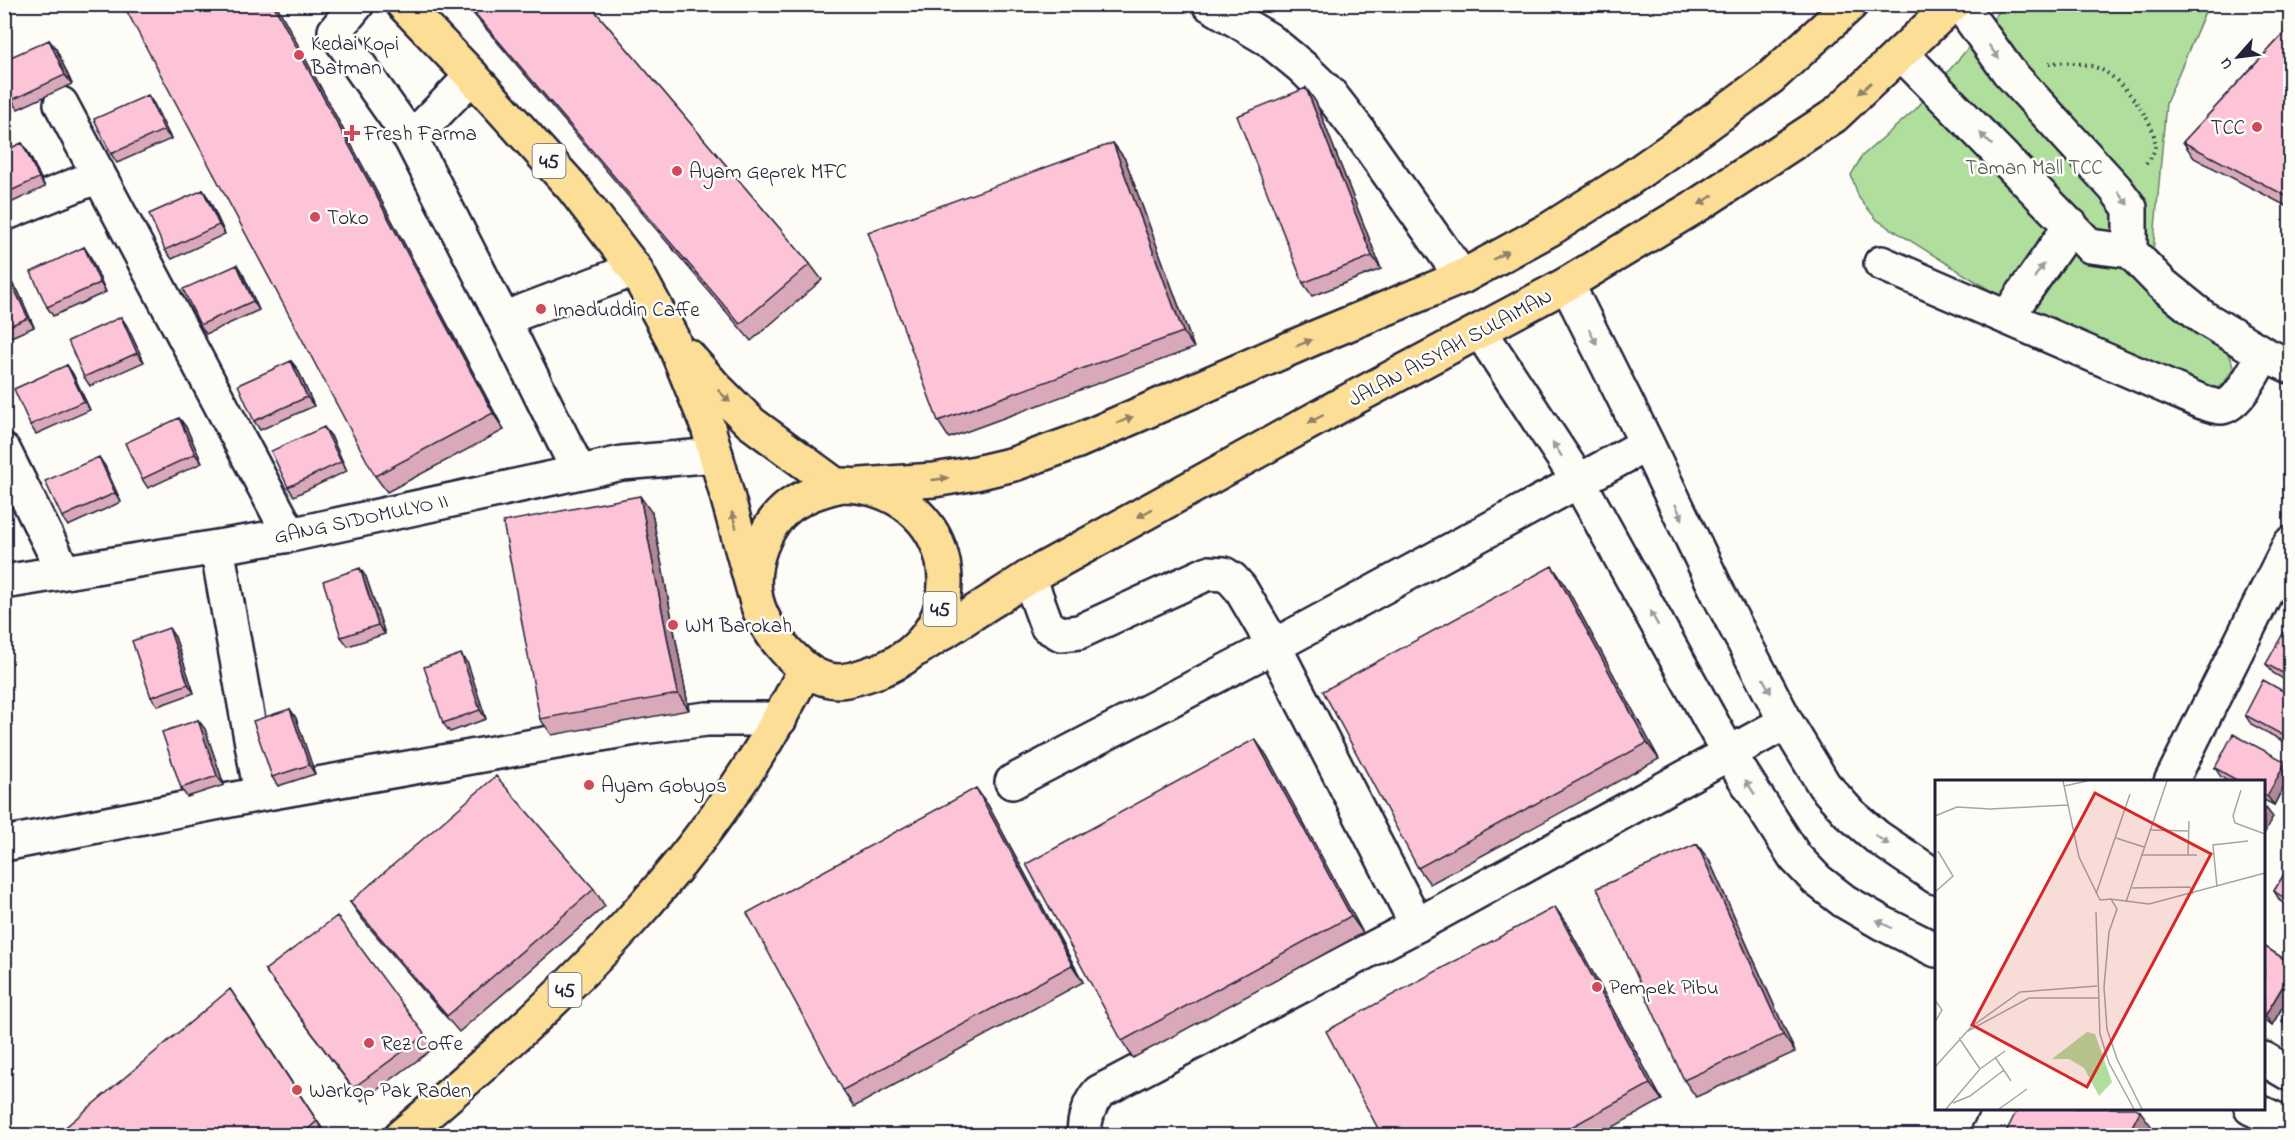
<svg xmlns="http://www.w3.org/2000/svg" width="2295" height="1140" font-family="'Indie Flower',sans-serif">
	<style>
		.green { fill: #b0de9d; stroke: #69806c; stroke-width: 1.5 }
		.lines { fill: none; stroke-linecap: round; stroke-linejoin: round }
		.minor-casing { stroke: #22223b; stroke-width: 38 }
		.major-casing { stroke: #22223b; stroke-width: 38 }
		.highway-casing { stroke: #22223b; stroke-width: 38 }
		.path { stroke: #22223b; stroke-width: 4; stroke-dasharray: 1.5 4.5; stroke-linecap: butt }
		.minor { stroke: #fdfcf7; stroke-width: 33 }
		.major { stroke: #fcde96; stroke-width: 33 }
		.highway { stroke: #fcde96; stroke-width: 33 }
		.wall { fill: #daa9b9; stroke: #22223b; stroke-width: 1.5 }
		.shaded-wall { fill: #b18996; stroke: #22223b; stroke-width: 1.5 }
		.building { fill: #fdc4d7; stroke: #22223b; stroke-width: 1.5 }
		.oneway { fill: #9a9aa2 }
		.oneway2 { fill: #8f8068 }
		.poi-dot { fill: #d1495b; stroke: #fdfcf7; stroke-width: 2 }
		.labels { text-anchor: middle; stroke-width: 5; stroke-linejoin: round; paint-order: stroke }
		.shield { fill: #fdfcf7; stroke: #646373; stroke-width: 1.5 }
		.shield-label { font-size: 20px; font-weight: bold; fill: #22223b }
		.poi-label { font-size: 21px; fill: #22223b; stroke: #fdfcf7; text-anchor: start }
		.park-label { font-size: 21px; fill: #4d5a58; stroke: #fdfcf7 }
		.street-label { font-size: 21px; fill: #22223b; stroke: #fdfcf7 }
		.inset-road { fill: none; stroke: #a5a5ac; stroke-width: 1.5 }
		.view { fill: #d62828; fill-opacity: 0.15; stroke: #d62828; stroke-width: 3 }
		.inset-edge { fill: none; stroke: #22223b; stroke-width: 3 }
	</style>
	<rect width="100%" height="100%" fill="#fdfcf7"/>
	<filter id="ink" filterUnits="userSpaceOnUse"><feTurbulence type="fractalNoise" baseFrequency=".0167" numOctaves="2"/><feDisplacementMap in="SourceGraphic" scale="12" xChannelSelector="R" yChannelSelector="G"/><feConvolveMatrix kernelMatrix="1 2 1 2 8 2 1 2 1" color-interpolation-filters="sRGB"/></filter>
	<g filter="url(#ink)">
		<!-- green -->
		<path class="green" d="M2005,5H2208L2166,103L2153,252L2231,358L2233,369L2224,383L2208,394L2041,322L1877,220L1859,198L1851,175L1862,156L1916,109Z"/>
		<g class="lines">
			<!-- minor casing -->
			<g class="minor-casing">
				<path id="minor" d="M357,4L335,31L411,139L503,319L578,470
					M1209,4L1268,39L1302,67L1330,94L1358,130L1462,277
					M1960,4L2008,71L2115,188L2130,208V251
					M1902,54L2090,246L2130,251L2162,284L2204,318L2264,354L2290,366
					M61,104L290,535
					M411,139L472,76
					M4,214L98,176
					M1881,263L2202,402C2208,404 2215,407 2221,407C2239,405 2255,368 2264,354
					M1567,284L1647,444L1719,595L1786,722L1824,785L1849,813L1877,837L1936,877
					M2007,317L2071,225
					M503,319L635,269
					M1480,331L1578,480L1728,752L1795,857L1817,880L1844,901L1882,923L1936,950
					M4,451L64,572
					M217,547L261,794
					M1029,577L1047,626L1061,634L1079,632L1208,573L1224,574L1232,579L1240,588L1274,646L1417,925
					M4,582L290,535L622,463L716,455
					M1012,782L1274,646L1647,444
					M2171,782L2290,544
					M4,844L261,794L641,727L707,719H780
					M2264,1059L2290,1074
					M2251,1108L2290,1126
					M1084,1136C1084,1119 1088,1105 1099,1092L1417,925L1786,722
					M1987,1136L2001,1108"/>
			</g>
			<!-- major casing -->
			<g class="major-casing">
				<path id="major" d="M403,4L472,76L573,188L635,269L671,336L708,427L754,592
					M688,356L715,387L751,423L837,486"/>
			</g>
			<!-- highway casing -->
			<g class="highway-casing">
				<path id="highway" d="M842,485C957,486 985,631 878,671C865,675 852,681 838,681C816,680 803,668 788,653C773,637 761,620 756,599C749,566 764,524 791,505C807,494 824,489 842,485Z
					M861,485L934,480L976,473L1014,464L1078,441L1314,338L1462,277L1550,229L1629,179L1706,125L1770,78L1851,4
					M917,649L1029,577L1339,406L1567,284L1701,203L1834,116L1953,4
					M401,1136C563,999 709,863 805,670"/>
			</g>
			<!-- path -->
			<path class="path" d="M2049,63C2067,62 2087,62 2104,71C2122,81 2153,119 2155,141C2156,151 2151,159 2144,165"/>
			<!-- minor -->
			<use href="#minor" class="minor"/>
			<!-- major -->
			<use href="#major" class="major"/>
			<!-- highway -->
			<use href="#highway" class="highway"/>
		</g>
		<!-- wall -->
		<path class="wall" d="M276,4L504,430L387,492L375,476Z
			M465,4H589L810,264L822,280L751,341Z
			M2290,27V208L2194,158L2183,142Z
			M49,40L56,49L72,84L18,109L12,100Z
			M1306,88L1316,102L1381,269L1312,296L1303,283Z
			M154,104L171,139L117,163L111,154Z
			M22,143L28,152L45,187L4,206V151Z
			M1113,143L1125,159L1194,348L949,438L938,421Z
			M203,190L209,199L225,234L172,259L165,250Z
			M84,247L90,256L106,292L53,316L47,307Z
			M237,265L243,274L259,310L206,334L200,325Z
			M11,282L18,291L34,327L4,340V285Z
			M121,317L127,326L144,362L90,386L84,377Z
			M291,361L298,370L314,406L260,430L254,421Z
			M67,365L73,374L90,410L36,434L30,425Z
			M179,418L186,427L202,463L148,488L142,479Z
			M331,436L347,471L294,496L288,487Z
			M105,466L121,502L68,526L62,517Z
			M652,513L689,710L552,735L540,719Z
			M366,577L385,634L348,646L341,637Z
			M1564,583L1659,759L1430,884L1418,868Z
			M2290,633V683L2273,673L2266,664Z
			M175,637L194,693L158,706L151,697Z
			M468,664L486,719L450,732L443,723Z
			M2290,695V745L2251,724L2245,715Z
			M290,709L296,718L315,774L278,786L272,777Z
			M198,720L205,729L224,785L187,797L181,788Z
			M1267,756L1363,933L1133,1058L1122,1041Z
			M2286,762L2290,768V774L2274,805L2264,800V782H2229L2221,777L2215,768Z
			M988,805L1083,982L854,1107L843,1090Z
			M1709,860L1795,1052L1696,1097L1684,1080Z
			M2290,864V907L2280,901L2274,891Z
			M594,889L605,906L459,1032L362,919L350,902Z
			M1566,923L1662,1100L1597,1136H1382Z
			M2264,946L2290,963V994L2272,1025L2264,1020Z
			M265,970L425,1035L434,1048L362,1101Z
			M241,1005L327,1136H55Z
			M2290,1006V1032L2288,1030L2282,1021Z"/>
		<!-- shaded-wall -->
		<path class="shaded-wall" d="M273,4H276L504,430L493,413Z
			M49,40L56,49L72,84L65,75Z
			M1306,88L1316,102L1381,269L1372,256Z
			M148,95L154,104L171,139L164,130Z
			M22,143L28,152L45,187L39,178Z
			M1113,143L1125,159L1194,348L1183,332Z
			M203,190L209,199L225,234L219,225Z
			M84,247L90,256L106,292L100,283Z
			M237,265L243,274L259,310L253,301Z
			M11,282L18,291L34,327L28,318Z
			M121,317L127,326L144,362L137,353Z
			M291,361L298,370L314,406L307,397Z
			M67,365L73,374L90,410L84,401Z
			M179,418L186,427L202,463L195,454Z
			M324,427L331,436L347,471L341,462Z
			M99,457L105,466L121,502L115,493Z
			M640,496L652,513L689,710L678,694Z
			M1552,566L1564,583L1659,759L1647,743Z
			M360,568L366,577L385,634L378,625Z
			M169,628L175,637L194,693L188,684Z
			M461,654L468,664L486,719L480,710Z
			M290,709L296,718L315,774L309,765Z
			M198,720L205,729L224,785L217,776Z
			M1255,739L1267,756L1363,933L1351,916Z
			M2286,762L2290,768V774L2274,805L2267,796Z
			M976,788L988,805L1083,982L1072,965Z
			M2266,808L2273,817L2264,834V813Z
			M1697,844L1709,860L1795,1052L1783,1035Z
			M1555,907L1566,923L1662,1100L1650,1084Z
			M2290,974V994L2272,1025L2265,1016Z
			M230,989L241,1005L327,1136L317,1121Z
			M2140,1111L2152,1127L2147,1136H2127Z"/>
		<!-- building -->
		<path class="building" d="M123,4H273L493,413L375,476Z
			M467,4H589L810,264L740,324Z
			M2290,27V198L2183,142Z
			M49,40L65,75L12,100L4,83V60Z
			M1306,88L1372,256L1303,283L1237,116Z
			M148,95L164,130L111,154L94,119Z
			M22,143L39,178L4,194V151Z
			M1113,143L1183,332L938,421L868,232Z
			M203,190L219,225L165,250L149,214Z
			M84,247L100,283L47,307L31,272Z
			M237,265L253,301L200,325L183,289Z
			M11,282L28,318L4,328V285Z
			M121,317L137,353L84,377L68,341Z
			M291,361L307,397L254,421L238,385Z
			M67,365L84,401L30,425L14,389Z
			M179,418L195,454L142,479L125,443Z
			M324,427L341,462L288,487L271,451Z
			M99,457L115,493L62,517L45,481Z
			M640,496L678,694L540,719L503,522Z
			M1552,566L1647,743L1418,868L1323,691Z
			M360,568L378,625L341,637L323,581Z
			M169,628L188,684L151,697L132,641Z
			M2285,630L2290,633V677L2266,664Z
			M461,654L480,710L443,723L424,667Z
			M2263,680L2290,695V739L2245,715Z
			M290,709L309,765L272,777L253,721Z
			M198,720L217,776L181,788L162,732Z
			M2233,734L2286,762L2267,796L2264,794V782H2240L2215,768Z
			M1255,739L1351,916L1122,1041L1026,864Z
			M496,776L594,889L447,1016L350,902Z
			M976,788L1072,965L843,1090L747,913Z
			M1697,844L1783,1035L1684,1080L1597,888Z
			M2290,864V902L2274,891Z
			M1555,907L1650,1084L1555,1136H1382L1326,1031Z
			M337,916L425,1035L353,1088L265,970Z
			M2264,946L2290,963V974L2265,1016L2264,1015Z
			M230,989L317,1121L300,1136H55Z
			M2290,1006V1026L2282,1021Z
			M2018,1108H2136L2140,1111L2127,1136H2004Z"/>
		<!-- one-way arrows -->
		<defs><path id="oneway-solid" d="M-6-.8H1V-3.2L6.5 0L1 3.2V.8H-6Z" transform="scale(1.5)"/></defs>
		<g class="oneway">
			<use href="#oneway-solid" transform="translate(1994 52) rotate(54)"/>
			<use href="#oneway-solid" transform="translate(1986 139) rotate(-135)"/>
			<use href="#oneway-solid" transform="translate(2123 198) rotate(53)"/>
			<use href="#oneway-solid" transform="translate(2039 271) rotate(-55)"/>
			<use href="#oneway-solid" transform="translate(1593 337) rotate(63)"/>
			<use href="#oneway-solid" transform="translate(1557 449) rotate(-123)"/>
			<use href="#oneway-solid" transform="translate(1679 512) rotate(65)"/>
			<use href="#oneway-solid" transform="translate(1654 618) rotate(-119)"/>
			<use href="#oneway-solid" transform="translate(1767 686) rotate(62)"/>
			<use href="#oneway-solid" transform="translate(1750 787) rotate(-123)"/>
			<use href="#oneway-solid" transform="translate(1882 840) rotate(35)"/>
			<use href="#oneway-solid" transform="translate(1884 924) rotate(-152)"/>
		</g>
		<g class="oneway2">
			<use href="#oneway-solid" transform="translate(1865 88) rotate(138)"/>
			<use href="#oneway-solid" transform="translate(1706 200) rotate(147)"/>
			<use href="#oneway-solid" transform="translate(1501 255) rotate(-29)"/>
			<use href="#oneway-solid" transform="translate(1304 343) rotate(-23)"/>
			<use href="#oneway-solid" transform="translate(724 396) rotate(45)"/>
			<use href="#oneway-solid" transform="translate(1316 419) rotate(151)"/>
			<use href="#oneway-solid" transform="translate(1125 420) rotate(-23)"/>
			<use href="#oneway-solid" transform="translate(940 479) rotate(-8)"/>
			<use href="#oneway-solid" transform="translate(1145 513) rotate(151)"/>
			<use href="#oneway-solid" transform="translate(734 520) rotate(-105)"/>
		</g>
	</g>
	<!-- markers -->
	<g class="poi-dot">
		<circle cx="299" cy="55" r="6"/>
		<circle cx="2257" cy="127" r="6"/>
		<path d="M349 124h6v6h6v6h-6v6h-6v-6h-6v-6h6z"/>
		<circle cx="677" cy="171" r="6"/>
		<circle cx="315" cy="217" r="6"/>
		<circle cx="541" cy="309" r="6"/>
		<circle cx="673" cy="625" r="6"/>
		<circle cx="589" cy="785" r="6"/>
		<circle cx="1597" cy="987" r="6"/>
		<circle cx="369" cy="1043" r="6"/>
		<circle cx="297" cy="1090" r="6"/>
	</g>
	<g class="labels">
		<!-- shield labels -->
		<g class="shield">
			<rect x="532.5" y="144" width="33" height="34" rx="4.5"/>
			<rect x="923.5" y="592" width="33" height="34" rx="4.5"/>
			<rect x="548.5" y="973" width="33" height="34" rx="4.5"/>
		</g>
		<g class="shield-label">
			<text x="549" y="168">45</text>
			<text x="940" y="616">45</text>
			<text x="565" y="997">45</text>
		</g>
		<!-- poi labels -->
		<g class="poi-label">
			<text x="311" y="50">Kedai Kopi<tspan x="311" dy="24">Batman</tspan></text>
			<text x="2245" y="134" text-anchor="end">TCC</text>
			<text x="364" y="140">Fresh Farma</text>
			<text x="689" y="178">Ayam Geprek MFC</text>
			<text x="327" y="224">Toko</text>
			<text x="553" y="316">Imaduddin Caffe</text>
			<text x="685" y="632">WM Barokah</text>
			<text x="601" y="792">Ayam Gobyos</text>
			<text x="1609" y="994">Pempek Pibu</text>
			<text x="381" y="1050">Rez Coffe</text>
			<text x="309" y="1097">Warkop Pak Raden</text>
		</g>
		<!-- park labels -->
		<g class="park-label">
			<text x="2034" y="174">Taman Mall TCC</text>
		</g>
		<!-- street labels -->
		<g class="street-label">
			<text transform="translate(1450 347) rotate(-28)" y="7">JALAN AISYAH SULAIMAN</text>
			<text transform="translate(361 518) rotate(-12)" y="7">GANG SIDOMULYO II</text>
		</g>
	</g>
	<!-- overview -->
	<g transform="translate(1935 780)">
		<rect width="330" height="330" fill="#fdfcf7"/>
		<path d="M152,252L160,254L177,302L164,316L149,288L134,279H117Z" fill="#b0de9d"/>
		<path class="inset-road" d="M128,1L144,77L165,120M129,6L152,1M306,10L298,36L300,43L330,54M0,36L22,27L55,29L133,25M214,50L254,51M181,58L209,67M206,75H262M253,75L254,41M282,107L278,65L313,61M197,108L255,107L258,114M0,112L18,96L3,71M161,114L195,14M175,119L214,124L330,93M165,120L176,119L182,129L174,152L169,207L172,249L182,279L207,329M191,122L232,1M161,132L165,254L174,283L199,329M0,220L7,230L0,242M33,251L94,218H163M24,258L45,289M60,277L76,301M0,287L36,247L85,212L162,206M18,323L35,316L69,290M11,329L45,289L70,271M64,329L92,309"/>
		<path class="view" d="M160,13L276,74L152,307L37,245Z"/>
		<rect width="330" height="330" class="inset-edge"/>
	</g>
	<!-- margin -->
	<rect width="2295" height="1140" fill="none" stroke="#fdfcf7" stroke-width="24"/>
	<rect x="12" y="12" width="2271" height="1116" fill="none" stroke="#22223b" stroke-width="2" filter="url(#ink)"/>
	<!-- north arrow -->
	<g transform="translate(2238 57) rotate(242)" stroke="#fdfcf7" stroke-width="4.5" paint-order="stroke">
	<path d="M0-4.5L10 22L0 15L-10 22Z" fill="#22223b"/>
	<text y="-9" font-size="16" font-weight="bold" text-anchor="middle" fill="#22223b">U</text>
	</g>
</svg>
